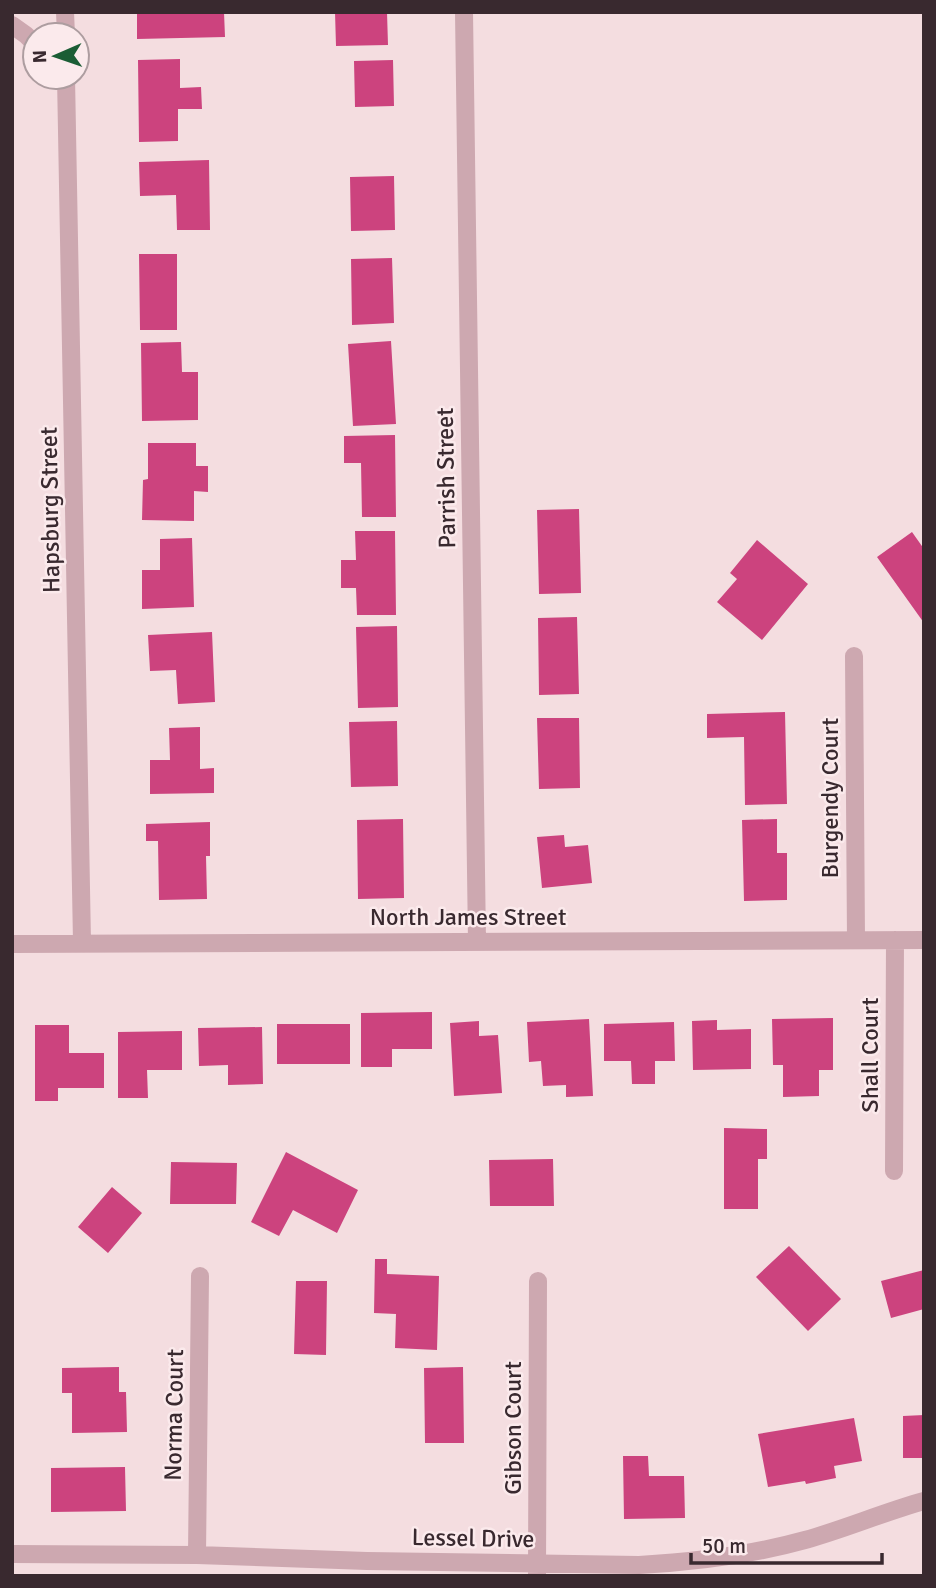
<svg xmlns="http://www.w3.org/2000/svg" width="936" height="1588" font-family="Signika,sans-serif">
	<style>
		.building { fill: #cc437e }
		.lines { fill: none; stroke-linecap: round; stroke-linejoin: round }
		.street { stroke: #cda8b0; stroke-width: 18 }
		.labels { text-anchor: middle; stroke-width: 5; stroke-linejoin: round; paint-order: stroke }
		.street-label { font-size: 24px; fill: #39292f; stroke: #fbeaec }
	</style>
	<rect width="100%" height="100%" fill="#f4dde0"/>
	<!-- building -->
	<path class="building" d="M137,12H224L225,37L137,39Z
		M335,12H387L388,45L336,46Z
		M180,59V88L201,87L202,109H178V141L139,142L138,60Z
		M393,60L394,106L355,107L354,61Z
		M209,160L210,230H177L176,195L140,196L139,162Z
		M394,176L395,230L351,231L350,177Z
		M139,254H177V330H140Z
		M392,258L394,323L352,325L351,259Z
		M391,341L396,424L353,426L348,344Z
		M181,342L182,372H198V420L142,421L141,343Z
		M395,435L396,517H362L361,463H344V436Z
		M148,443H196V466H208V492L194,491V521L142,520L143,480L148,479Z
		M579,509L581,593L539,594L537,510Z
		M355,531H395L396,615H357L356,588H341V560H356Z
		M912,532L924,549V623L877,557Z
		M192,538L194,607L142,609V570H160V539Z
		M757,540L808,584L762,640L717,602L737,579L730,573Z
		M577,617L579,694L539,695L538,618Z
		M397,626L398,707L358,708L356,627Z
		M212,632L215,702L178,704L176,670L150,671L148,635Z
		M785,712L787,804L745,805L744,737L707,738V714Z
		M537,718H579L580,788L539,789Z
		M397,721L398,786L351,787L349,722Z
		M200,727V769L214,768V793L150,794V760H170L169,728Z
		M403,819L404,898L358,899L357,820Z
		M777,819V853H787V900L744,901L742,820Z
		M210,822V856H206L207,899L159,900L158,841H146V824Z
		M564,835L565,847L588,845L592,883L542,888L537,837Z
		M432,1012V1049H392V1067H361V1013Z
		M833,1018V1070H819V1096L783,1097V1065H773L772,1019Z
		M589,1019L593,1096L566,1097V1085L543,1086L541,1061L529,1062L527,1022Z
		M717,1020V1030L751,1029V1069L693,1070L692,1021Z
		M479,1021V1036L498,1035L502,1093L454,1096L450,1023Z
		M674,1022L675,1061H655V1084H632L631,1061H604V1024Z
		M277,1024H350V1064H277Z
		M35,1025H69V1053H104V1088H58V1101H35Z
		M262,1027L263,1084L228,1085V1065L199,1066L198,1028Z
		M182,1031V1070H147L148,1098H118V1032Z
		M724,1128L767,1129V1159H758V1209H724Z
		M286,1152L358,1190L337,1233L293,1210L279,1236L251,1222Z
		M553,1159L554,1206H490L489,1160Z
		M171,1162L237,1163L236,1204H170Z
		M112,1187L142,1213L108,1253L78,1227Z
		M789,1246L841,1299L808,1331L756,1277Z
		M375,1259H387V1274L439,1276L437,1350L395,1348L396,1314L374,1313Z
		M924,1270V1309L891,1318L881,1281Z
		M296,1281H327L326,1355L294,1354Z
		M119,1367V1392H126L127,1432L72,1433V1393H62V1368Z
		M463,1367L464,1443H425L424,1368Z
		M924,1415V1458H903V1416Z
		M854,1418L862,1461L834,1466L836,1478L806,1484L805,1481L768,1487L758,1434Z
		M623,1456H648L649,1476H684L685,1518L624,1519Z
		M125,1467L126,1511L51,1512V1468Z"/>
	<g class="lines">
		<!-- street -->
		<path class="street" d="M65,12L66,35
			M464,12L477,942
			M12,25L26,35L35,44
			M66,77L82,942
			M854,656L856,940
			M12,944L924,940
			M894,1171L895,940
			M12,1554L197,1555L367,1561L639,1565C695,1562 751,1555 805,1540C845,1529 884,1512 924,1501
			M197,1555L200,1276
			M537,1576L538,1281"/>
	</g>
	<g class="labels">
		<!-- street labels -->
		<g class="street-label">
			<text transform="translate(446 478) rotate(-91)" y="8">Parrish Street</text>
			<text transform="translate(50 510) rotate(-91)" y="8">Hapsburg Street</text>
			<text transform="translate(830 798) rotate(-90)" y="8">Burgendy Court</text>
			<text x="468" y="925">North James Street</text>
			<text transform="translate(870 1055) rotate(-90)" y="8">Shall Court</text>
			<text transform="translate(174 1415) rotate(-89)" y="8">Norma Court</text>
			<text transform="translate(513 1428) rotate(-90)" y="8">Gibson Court</text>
			<text transform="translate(473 1538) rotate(1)" y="8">Lessel Drive</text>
		</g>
	</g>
	<!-- border -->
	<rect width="936" height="1588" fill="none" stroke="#39292f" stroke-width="28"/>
	<!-- north arrow -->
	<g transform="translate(56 56) rotate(268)"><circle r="33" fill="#fbeaec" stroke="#ad9da0" stroke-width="2"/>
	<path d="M0-5L12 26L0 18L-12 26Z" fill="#1b5d35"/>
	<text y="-10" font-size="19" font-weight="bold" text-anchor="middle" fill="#39292f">N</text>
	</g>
	<!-- scale -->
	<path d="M691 1553v10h191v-10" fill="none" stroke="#39292f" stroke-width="3.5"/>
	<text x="702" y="1553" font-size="21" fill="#39292f" stroke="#fbeaec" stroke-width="5" paint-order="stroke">50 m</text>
</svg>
